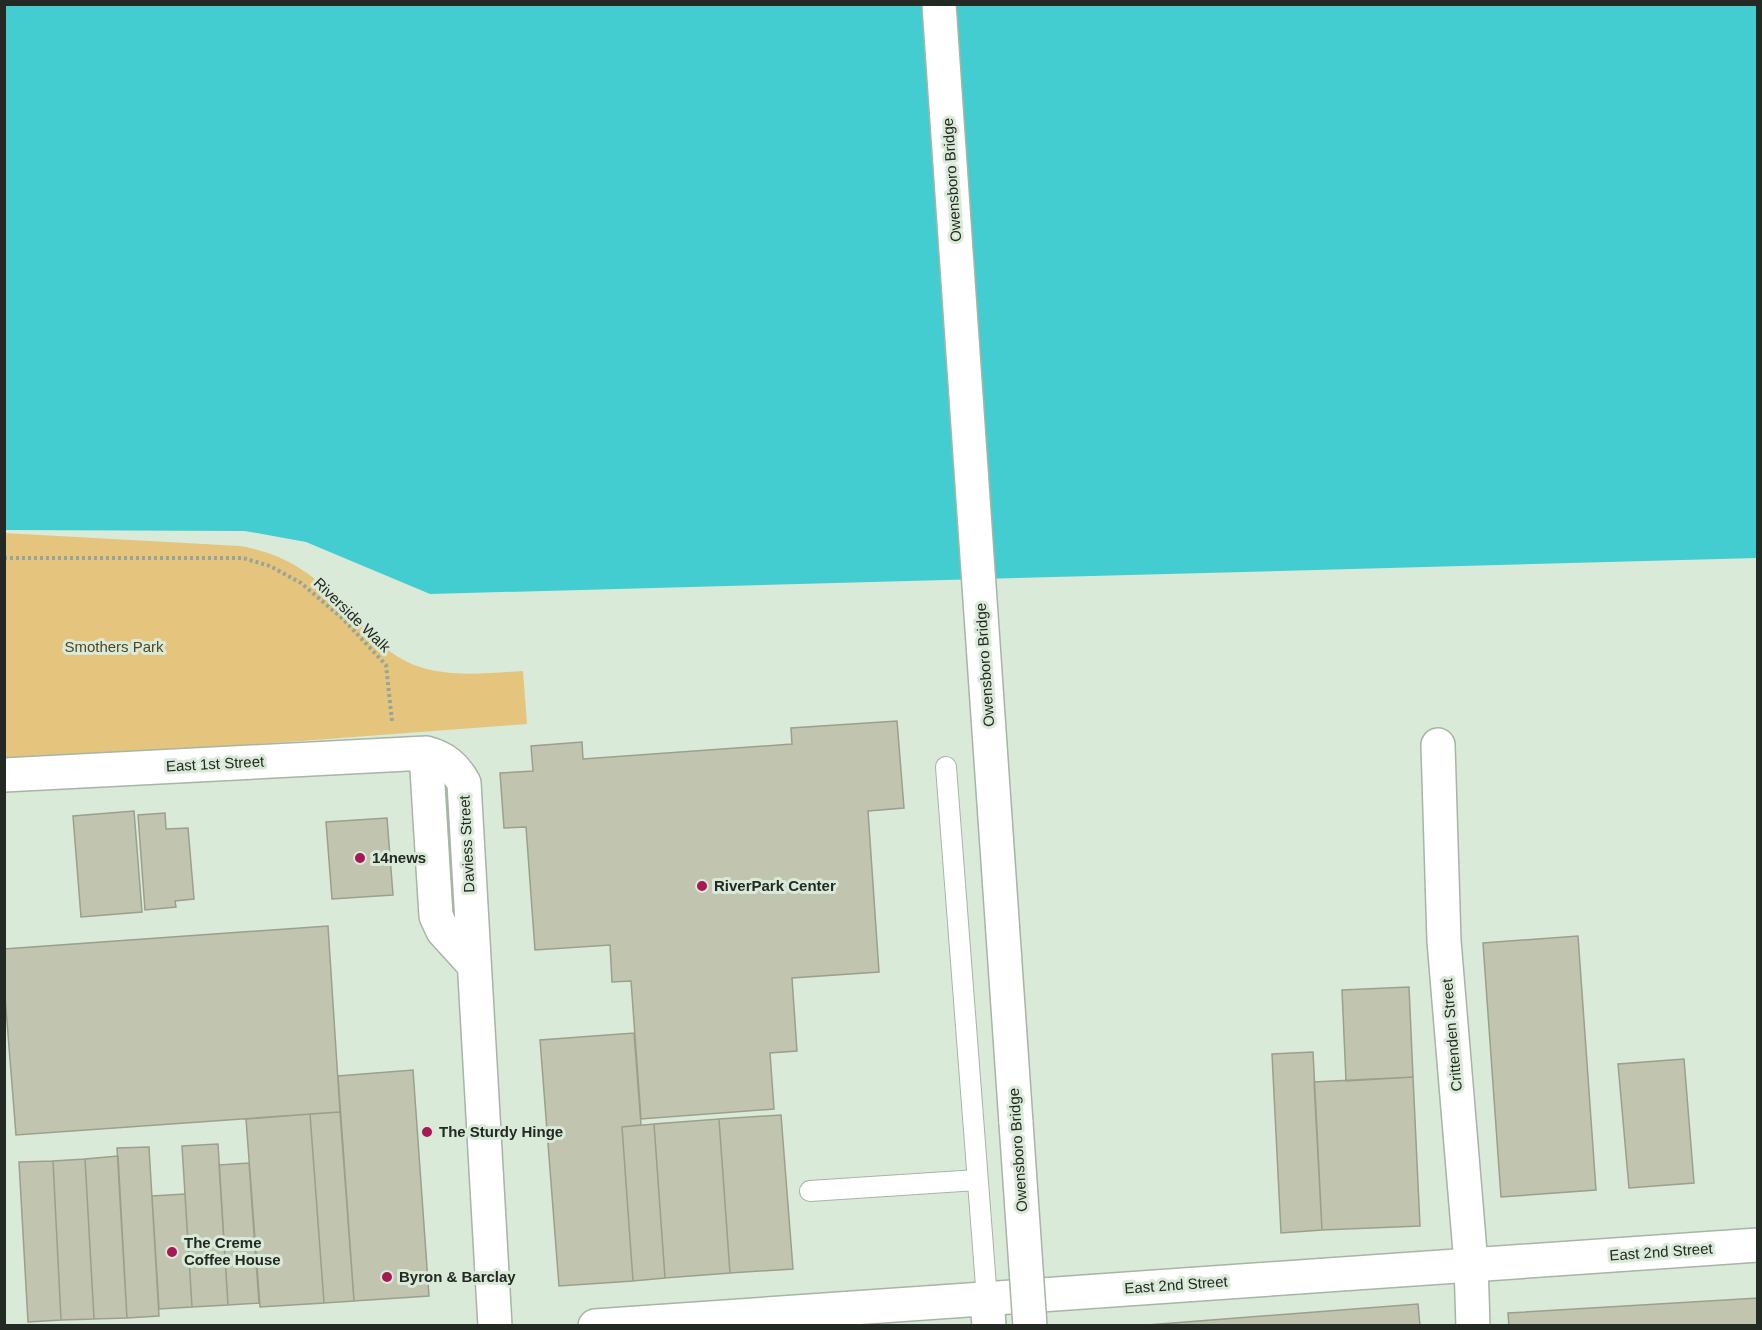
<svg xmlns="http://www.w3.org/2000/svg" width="1762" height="1330" font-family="Helvetica,sans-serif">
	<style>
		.green { fill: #e5c57d }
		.water { fill: #44cdd0 }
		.building { fill: #c1c4af; stroke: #9c9f8b; stroke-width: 1.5 }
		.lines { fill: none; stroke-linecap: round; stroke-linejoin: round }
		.lane-casing { stroke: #a6b5a4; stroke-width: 22 }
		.street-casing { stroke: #a6b5a4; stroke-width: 36 }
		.primary-casing { stroke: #a6b5a4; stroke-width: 36 }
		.path { stroke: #98a497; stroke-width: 4; stroke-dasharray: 3 3; stroke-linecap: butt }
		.lane { stroke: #fff; stroke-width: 20 }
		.street { stroke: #fff; stroke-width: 33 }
		.primary { stroke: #fff; stroke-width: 33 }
		.primary-bridge-casing { stroke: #a6b5a4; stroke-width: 36; stroke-linecap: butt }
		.primary-bridge { stroke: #fff; stroke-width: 33 }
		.poi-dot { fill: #a81854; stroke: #daead8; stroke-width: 2 }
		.labels { text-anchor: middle; stroke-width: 6; stroke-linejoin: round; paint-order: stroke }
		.street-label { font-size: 15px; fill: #232923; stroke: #daead8 }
		.park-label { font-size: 15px; fill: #54441f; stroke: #daead8 }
		.poi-label { font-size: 15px; font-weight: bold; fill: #232923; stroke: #daead8; text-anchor: start }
	</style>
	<rect width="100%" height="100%" fill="#daead8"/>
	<!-- green -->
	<path class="green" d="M4,533L240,546C292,555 319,579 354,616C372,636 389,655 414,665C449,678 486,673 523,671L527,724L5,763Z"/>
	<!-- water -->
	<path class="water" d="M5,5H1757V558L430,594L306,542L245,531L5,530Z"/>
	<!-- building -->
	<path class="building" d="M897,721L904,808L868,811L879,972L792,978L797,1051L770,1053L774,1109L641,1119L631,981L612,982L610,945L535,950L526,827L504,828L500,773L533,771L531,746L582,742L583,759L792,744L791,728Z
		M134,811L142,912L81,917L73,816Z
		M165,813L166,829L188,828L194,899L175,901L176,907L145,910L138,815Z
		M387,818L393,895L332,899L326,822Z
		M328,926L340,1112L16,1135L4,984V949Z
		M1578,936L1596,1190L1501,1197L1483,943Z
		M1409,987L1413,1077L1346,1081L1342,990Z
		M634,1033L641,1125L622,1127L633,1281L559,1286L540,1040Z
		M1313,1052L1322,1230L1281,1233L1272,1054Z
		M1684,1059L1694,1183L1629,1188L1618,1064Z
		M413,1070L429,1296L354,1301L338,1076Z
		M1413,1077L1420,1226L1322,1230L1314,1082Z
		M340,1112L354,1301L324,1303L310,1114Z
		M310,1114L324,1303L260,1307L246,1119Z
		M781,1115L793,1269L730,1273L719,1119Z
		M719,1119L730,1273L665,1278L654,1124Z
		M654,1124L665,1278L633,1281L622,1127Z
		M218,1144L228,1305L192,1307L182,1146Z
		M149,1147L159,1316L127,1318L117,1148Z
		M118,1156L127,1318L94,1319L85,1159Z
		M85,1159L94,1319L61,1320L53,1161Z
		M53,1161L61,1320L28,1322L19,1162Z
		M249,1163L259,1303L228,1305L219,1165Z
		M185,1194L192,1307L159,1309L152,1196Z
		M1758,1298V1326H1509L1508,1313Z
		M1418,1304L1420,1326H1134Z"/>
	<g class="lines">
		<!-- lane casing -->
		<g class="lane-casing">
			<path id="lane" d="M946,767L987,1299
				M810,1191L977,1180"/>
		</g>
		<!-- street casing -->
		<g class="street-casing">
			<path id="street" d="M1438,745L1444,941L1471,1264L1473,1326
				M426,753L436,916L443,931L473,964
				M4,775L426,753C445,758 455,767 464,783L495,1326
				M987,1299L989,1326"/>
		</g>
		<!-- primary casing -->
		<g class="primary-casing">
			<path id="primary" d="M939,4L1016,1123
				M595,1326L1758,1245"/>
		</g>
		<!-- path -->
		<path class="path" d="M4,558H243L270,566L301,583L343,619L386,665L392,721L390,722"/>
		<!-- lane -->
		<use href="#lane" class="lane"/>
		<!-- street -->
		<use href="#street" class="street"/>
		<!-- primary -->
		<use href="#primary" class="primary"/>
		<!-- primary-bridge casing -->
		<g class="primary-bridge-casing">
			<path id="primary-bridge" d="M1016,1123L1030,1326"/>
		</g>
		<!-- primary-bridge -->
		<use href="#primary-bridge" class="primary-bridge"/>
	</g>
	<!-- markers -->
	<g class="poi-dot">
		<circle cx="360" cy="858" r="6"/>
		<circle cx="702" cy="886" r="6"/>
		<circle cx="427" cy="1132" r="6"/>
		<circle cx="172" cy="1252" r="6"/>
		<circle cx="387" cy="1277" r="6"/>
	</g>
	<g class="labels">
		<!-- street labels -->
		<g class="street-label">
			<text transform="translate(952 180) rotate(-94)" y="5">Owensboro Bridge</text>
			<text transform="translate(352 615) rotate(44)" y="5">Riverside Walk</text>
			<text transform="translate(985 665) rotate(-94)" y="5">Owensboro Bridge</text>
			<text transform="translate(215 764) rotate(-3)" y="5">East 1st Street</text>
			<text transform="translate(467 844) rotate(-93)" y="5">Daviess Street</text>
			<text transform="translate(1452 1035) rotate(-95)" y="5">Crittenden Street</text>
			<text transform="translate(1018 1150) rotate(-94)" y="5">Owensboro Bridge</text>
			<text transform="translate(1661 1252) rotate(-4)" y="5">East 2nd Street</text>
			<text transform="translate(1176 1285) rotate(-4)" y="5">East 2nd Street</text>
		</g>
		<!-- park labels -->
		<g class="park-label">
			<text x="114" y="652">Smothers Park</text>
		</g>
		<!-- poi labels -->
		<g class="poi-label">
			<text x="372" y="863">14news</text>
			<text x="714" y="891">RiverPark Center</text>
			<text x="439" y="1137">The Sturdy Hinge</text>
			<text x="184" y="1248">The Creme<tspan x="184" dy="17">Coffee House</tspan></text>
			<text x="399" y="1282">Byron &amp; Barclay</text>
		</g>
	</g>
	<!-- border -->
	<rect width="1762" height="1330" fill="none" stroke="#232923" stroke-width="12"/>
</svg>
